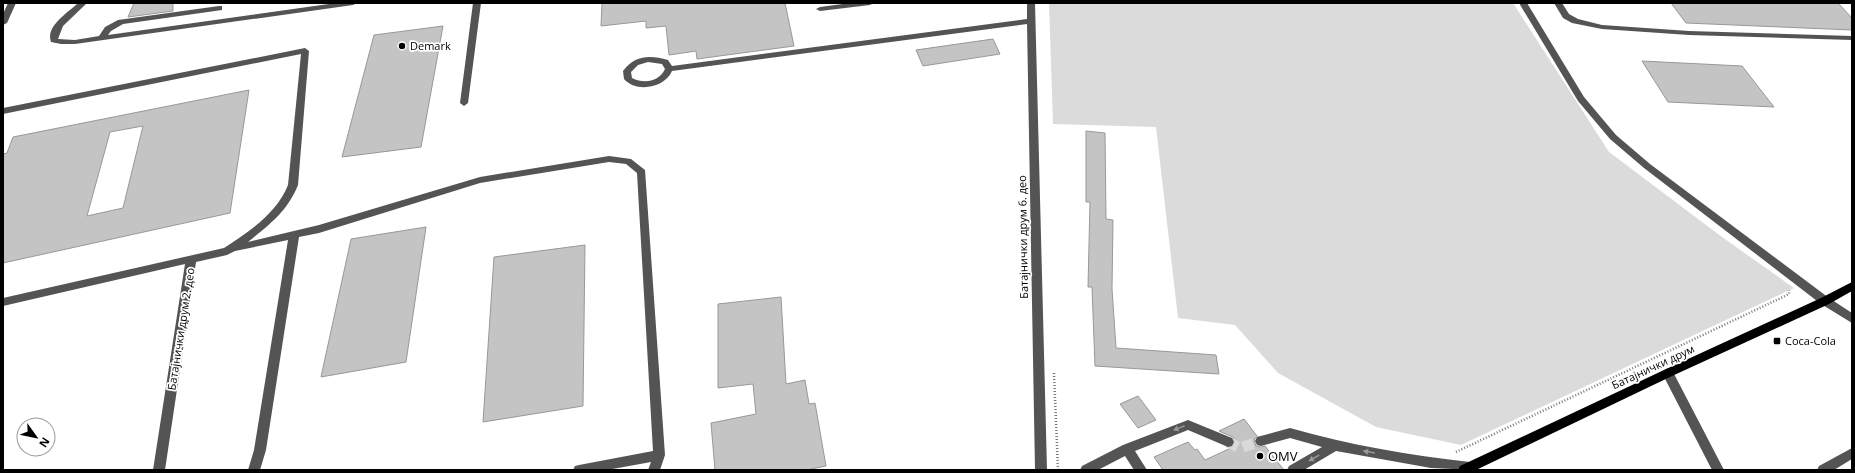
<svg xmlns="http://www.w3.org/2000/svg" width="1855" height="473" font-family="'Open Sans',sans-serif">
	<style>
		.green { fill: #dbdbdb }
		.building { fill: #c4c4c4; stroke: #989898; fill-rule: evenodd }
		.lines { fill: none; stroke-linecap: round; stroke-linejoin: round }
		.minor-tunnel { stroke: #d9d9d9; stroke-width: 11; stroke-dasharray: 11 5.5; stroke-linecap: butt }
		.path { stroke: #767676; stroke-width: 2.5; stroke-dasharray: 1 2; stroke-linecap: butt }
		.minor { fill: #545454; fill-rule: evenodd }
		.major { fill: #000; fill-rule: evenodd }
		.oneway { fill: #989898 }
		.poi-dot { fill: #000; stroke: #fff; stroke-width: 1.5 }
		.labels { text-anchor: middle; stroke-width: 3.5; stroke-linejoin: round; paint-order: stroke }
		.poi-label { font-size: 11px; fill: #000; stroke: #fff; text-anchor: start }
		.street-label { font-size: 11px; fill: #000; stroke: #fff }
		.near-poi-label { font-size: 13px; fill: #000; stroke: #fff; text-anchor: start }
	</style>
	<rect width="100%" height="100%" fill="#fff"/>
	<!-- green -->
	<path class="green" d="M1049,3H1513L1609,152L1722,237L1794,288L1461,445L1376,427L1278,373L1235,325L1178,318L1156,127L1053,124Z"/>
	<!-- building -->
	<path class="building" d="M134,3H173V11L128,17Z
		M602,3H785L794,46L697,59L696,51L669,55L666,26L646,28V21L601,26Z
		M1671,3H1838L1852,18V30L1686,23Z
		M443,26L421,147L342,157L374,35Z
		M993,39L1000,54L923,66L916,50Z
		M1642,61L1742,66L1774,107L1668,102Z
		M249,90L230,213L3,263V154L7,153L13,137ZM143,126L123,208L87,216L110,132Z
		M1086,131L1105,133L1106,219L1113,220L1112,289L1116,348L1216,355L1219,374L1095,366L1092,287H1088L1090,202H1086Z
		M426,227L406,362L321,377L351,239Z
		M585,245L583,406L483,422L494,257Z
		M781,297L786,384L805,380L809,404L815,403L826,466L806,470H715L711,423L756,414L753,384L718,388V304Z
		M1138,396L1156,420L1138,428L1120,404Z
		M1244,419L1257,436L1254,440L1256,446L1261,447L1265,446L1284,470H1163L1154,457L1188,442L1195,450L1197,449L1205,460L1233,447L1235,443L1233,437L1219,431Z"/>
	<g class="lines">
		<!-- minor-tunnel -->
		<path class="minor-tunnel" d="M1228,442L1240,448L1261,441"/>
		<!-- path -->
		<path class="path" d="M1054,373L1058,470
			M1456,452L1785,296L1789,294V290"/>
		<!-- minor -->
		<path class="minor" d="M8,3H16L7,23L3,25V14Z
			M78,3H87L63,26L58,39L75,40L99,36L105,27L118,20L219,6H222V10L123,24L111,31L108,35L336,3H357L353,5L75,44H61L51,42C45,26 69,12 78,3Z
			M473,3H481L468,103L464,106L460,103Z
			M850,3H874L870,5L820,11L816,9L820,7Z
			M1027,3H1035L1047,470H1035L1027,24L672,71C665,88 636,93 624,79L623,71C635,55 650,55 668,60L672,66L1027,19ZM648,62L662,64L665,69C659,82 644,84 632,78L631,72L638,65Z
			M1519,3H1527L1584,97L1616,135L1650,164L1829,298L1852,313V323L1821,304L1644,168L1610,139L1578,101Z
			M1554,3H1562L1569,14L1578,19L1602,25L1689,31L1852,36V40L1689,35L1602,29L1572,23L1563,18Z
			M305,48L309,51L298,185C287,212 270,224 248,242L319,225L480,177L609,156L631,159L645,170L665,455L660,470H648L651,462L607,470H573L575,466L579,465L653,451L637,173L626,164L609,162L480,183L319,233L299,237L266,450L260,470H248L254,450L288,240L235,251L227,255L196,262L165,470H153L185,264L3,306V298L224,248C249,232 277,213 288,185L301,54L3,114V108Z
			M1668,368L1672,370L1724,470H1712L1662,373L1664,370Z
			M1188,420L1232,438L1234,442L1232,446L1228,447L1188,430L1135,451L1147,470H1134L1125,456L1098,470H1080L1082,466L1123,445Z
			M1290,428C1349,445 1409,455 1470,462L1474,463L1476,467L1475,470L1431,468L1336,451L1304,470H1287L1289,466L1322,447L1290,438L1261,446L1257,445L1255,441L1257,437Z
			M1852,448V459L1834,470H1817L1819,466Z"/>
		<!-- major -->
		<path class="major" d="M1852,282V291L1829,304L1672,376L1476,470H1458L1460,466L1664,370L1821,298Z"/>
	</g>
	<!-- one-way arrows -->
	<defs><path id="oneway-solid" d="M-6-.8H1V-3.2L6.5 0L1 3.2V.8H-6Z"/></defs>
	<g class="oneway">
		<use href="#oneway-solid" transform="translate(1179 428) rotate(158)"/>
		<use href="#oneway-solid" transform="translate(1369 452) rotate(-170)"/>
		<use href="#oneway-solid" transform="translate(1314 458) rotate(151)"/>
	</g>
	<!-- markers -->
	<g class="poi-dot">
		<circle cx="402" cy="46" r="4"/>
		<rect x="1773" y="337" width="8" height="8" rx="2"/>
		<circle cx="1260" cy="456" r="4"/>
	</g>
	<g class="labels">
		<!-- poi labels -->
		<g class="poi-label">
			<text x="410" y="50">Demark</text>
			<text x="1785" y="345">Coca-Cola</text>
		</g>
		<!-- street labels -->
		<g class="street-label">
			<text transform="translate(1023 237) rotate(-91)" y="4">Батајнички друм 6. део</text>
			<text transform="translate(181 329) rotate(-81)" y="4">Батајнички друм 2. део</text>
			<text transform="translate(1653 367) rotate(-25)" y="4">Батајнички друм</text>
		</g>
		<!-- near-poi labels -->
		<g class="near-poi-label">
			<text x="1268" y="461">OMV</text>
		</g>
	</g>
	<!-- border -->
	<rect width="1855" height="473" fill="none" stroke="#000000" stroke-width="8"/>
	<!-- north arrow -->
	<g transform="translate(36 437) rotate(123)"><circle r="19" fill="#ffffff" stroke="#999999"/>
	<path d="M0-3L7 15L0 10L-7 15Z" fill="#000000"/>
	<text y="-6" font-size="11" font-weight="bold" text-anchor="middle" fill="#000000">N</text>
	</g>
</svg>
